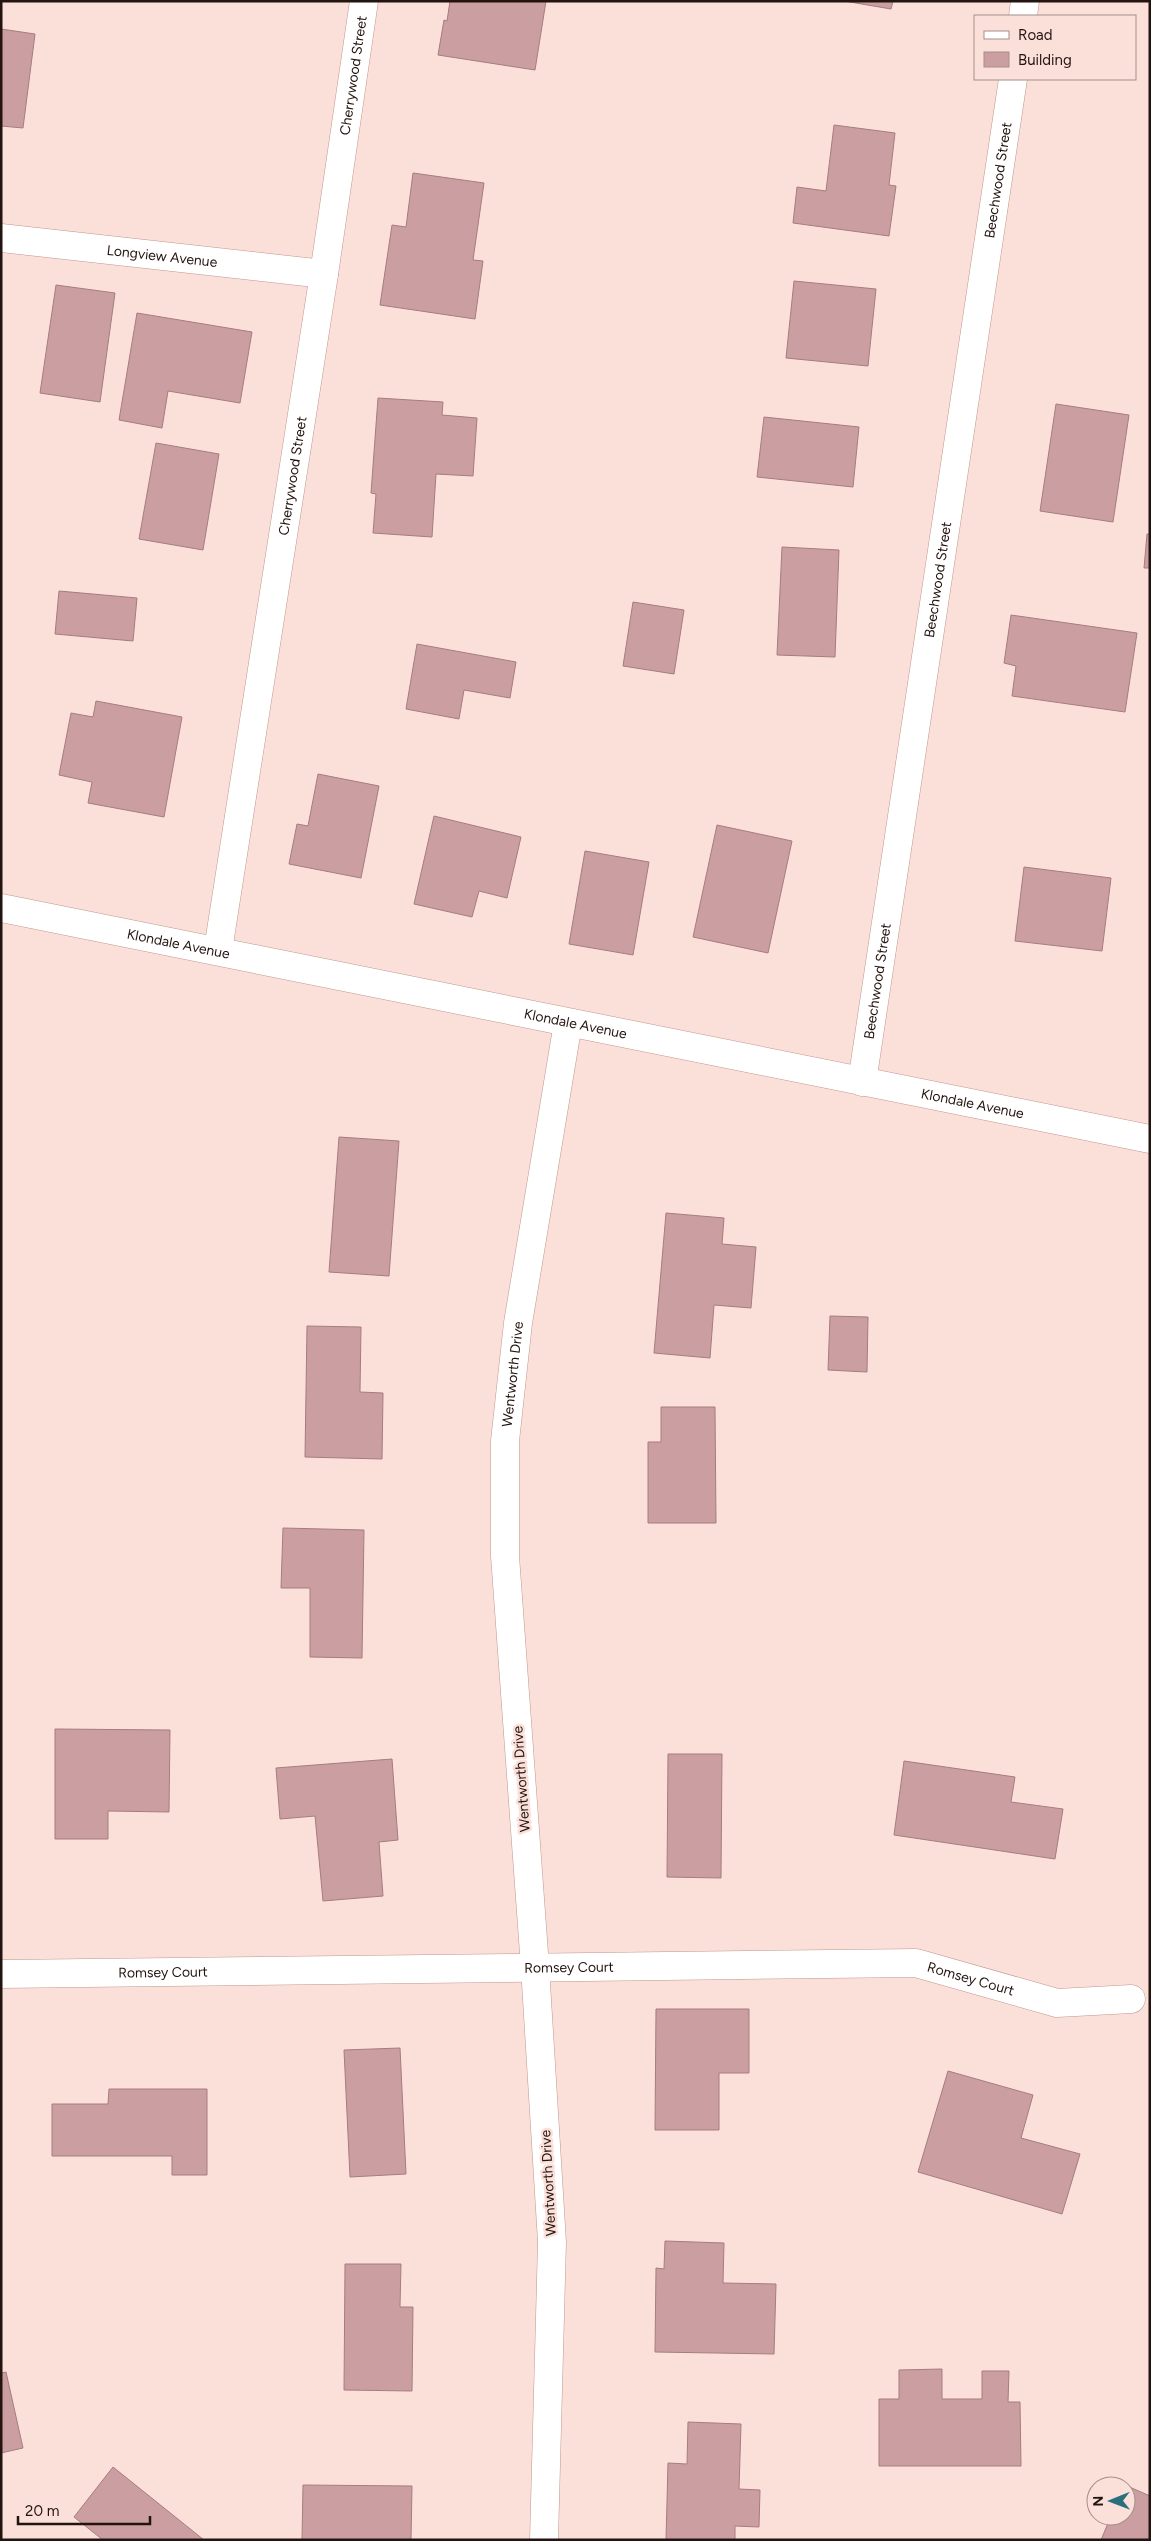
<svg xmlns="http://www.w3.org/2000/svg" width="1151" height="2541" font-family="Figtree,sans-serif">
	<style>
		.building { fill: #cb9fa1; stroke: #a67c7e }
		.lines { fill: none; stroke-linecap: round; stroke-linejoin: round }
		.street-casing { stroke: #c0978c; stroke-width: 29 }
		.street { stroke: #fff; stroke-width: 28 }
		.labels { text-anchor: middle; stroke-width: 5; stroke-linejoin: round; paint-order: stroke }
		.street-label { font-size: 14px; fill: #231410; stroke: #fbe0d9 }
	</style>
	<rect width="100%" height="100%" fill="#fbe0d9"/>
	<!-- building -->
	<path class="building" d="M450,1H546L535,70L438,55L444,20L447,21Z
		M844,1H893L891,9Z
		M1,29L35,34L23,128L1,126Z
		M834,125L895,133L889,185L896,186L889,236L793,223L797,187L826,191Z
		M413,173L484,183L473,260L483,261L475,319L380,305L392,225L406,227Z
		M794,281L876,289L868,366L786,358Z
		M56,285L115,293L100,402L40,393Z
		M137,313L252,332L240,403L168,391L162,428L119,420Z
		M378,398L443,402L442,415L477,418L473,476L436,474L432,537L373,533L376,494L371,493Z
		M1056,404L1129,415L1113,522L1040,511Z
		M764,417L859,427L853,487L757,477Z
		M156,443L219,454L203,550L139,539Z
		M1147,534H1150V568H1144Z
		M782,547L839,550L835,657L777,655Z
		M59,591L137,598L133,641L55,634Z
		M633,602L684,610L674,674L623,666Z
		M1011,615L1137,633L1125,712L1012,696L1016,666L1004,663Z
		M417,644L516,662L510,698L464,690L459,719L406,709Z
		M96,701L182,717L164,817L88,803L92,782L59,775L71,713L93,717Z
		M318,774L379,786L361,878L289,864L297,824L308,826Z
		M434,816L521,837L507,898L479,891L472,917L414,904Z
		M717,825L792,841L768,953L693,937Z
		M585,851L649,862L633,955L569,944Z
		M1024,867L1111,878L1102,951L1015,941Z
		M339,1137L399,1141L389,1276L329,1272Z
		M666,1213L724,1218L722,1244L756,1247L751,1308L714,1305L710,1358L654,1353Z
		M830,1316L868,1317L867,1372L828,1370Z
		M307,1326L361,1327L360,1392L383,1393L382,1459L305,1457Z
		M661,1407H715L716,1523H648V1442H661Z
		M283,1528L364,1530L362,1658L310,1657V1588H281Z
		M55,1729L170,1730L169,1812L108,1811V1839H55Z
		M668,1754H722L721,1878L667,1877Z
		M392,1759L398,1840L379,1842L383,1896L323,1901L315,1816L280,1819L276,1768Z
		M904,1761L1015,1777L1011,1802L1063,1809L1055,1859L894,1835Z
		M656,2009H749V2073H719V2130H655Z
		M400,2048L406,2174L350,2177L344,2050Z
		M948,2071L1033,2095L1021,2138L1080,2154L1062,2214L918,2172Z
		M109,2089H207V2175H172V2156H52V2104H108Z
		M665,2241L724,2243L723,2283L776,2284L774,2354L655,2352L656,2268L664,2269Z
		M345,2264H401L400,2307H413L412,2391L344,2390Z
		M942,2369V2399H982V2371H1009L1008,2402H1020L1021,2466H879V2399H899V2370Z
		M6,2372L23,2448L1,2453V2373Z
		M688,2422L741,2424L739,2489L760,2490L759,2527L735,2526V2540H666L668,2463L687,2464Z
		M113,2467L204,2540H103L74,2517Z
		M303,2485L412,2486L411,2540H302Z
		M1125,2485L1150,2496V2540H1101L1111,2516H1126Z"/>
	<g class="lines">
		<!-- street casing -->
		<g class="street-casing">
			<g id="street">
				<path d="M1023,16L1025,1"/>
				<path id="s1" d="M1,238L324,274"/>
				<path id="s2" d="M1,908L1150,1139"/>
				<path id="s3" d="M218,950L324,274L364,1"/>
				<path id="s4" d="M862,1082L1013,79"/>
				<path id="s5" d="M1,1974L916,1963L1057,2003L1131,1999"/>
				<path id="s6" d="M544,2540L552,2242L535,1967L505,1556V1441L518,1323L568,1023"/>
			</g>
		</g>
		<!-- street -->
		<use href="#street" class="street"/>
	</g>
	<g class="labels">
		<!-- street labels -->
		<g class="street-label">
			<text dy="5" stroke="none"><textPath href="#s3" startOffset="885">Cherrywood Street</textPath></text>
			<text dy="5" stroke="none"><textPath href="#s4" startOffset="912">Beechwood Street</textPath></text>
			<text dy="5" stroke="none"><textPath href="#s1" startOffset="162">Longview Avenue</textPath></text>
			<text dy="5" stroke="none"><textPath href="#s3" startOffset="480">Cherrywood Street</textPath></text>
			<text dy="5" stroke="none"><textPath href="#s4" startOffset="508">Beechwood Street</textPath></text>
			<text dy="5" stroke="none"><textPath href="#s2" startOffset="181">Klondale Avenue</textPath></text>
			<text dy="5" stroke="none"><textPath href="#s4" startOffset="102">Beechwood Street</textPath></text>
			<text dy="5" stroke="none"><textPath href="#s2" startOffset="586">Klondale Avenue</textPath></text>
			<text dy="5" stroke="none"><textPath href="#s2" startOffset="991">Klondale Avenue</textPath></text>
			<text dy="5" stroke="none"><textPath href="#s6" startOffset="1168">Wentworth Drive</textPath></text>
			<text transform="translate(521 1779) rotate(-94)" y="5">Wentworth Drive</text>
			<text dy="5" stroke="none"><textPath href="#s5" startOffset="568">Romsey Court</textPath></text>
			<text dy="5" stroke="none"><textPath href="#s5" startOffset="162">Romsey Court</textPath></text>
			<text dy="5" stroke="none"><textPath href="#s5" startOffset="972">Romsey Court</textPath></text>
			<text transform="translate(548 2183) rotate(-93)" y="5">Wentworth Drive</text>
		</g>
	</g>
	<!-- border -->
	<rect width="1151" height="2541" fill="none" stroke="#231410" stroke-width="5"/>
	<!-- legend -->
	<rect x="974" y="15" width="162" height="65" fill="#fbe0d9" stroke="#a58e89"/>
	<rect x="984" y="31" width="25" height="8" fill="#ffffff" stroke="#a58e89"/>
	<text x="1018" y="40" font-size="15" fill="#231410">Road</text>
	<rect x="984" y="52" width="25" height="15" fill="#cb9fa1" stroke="#a58e89"/>
	<text x="1018" y="65" font-size="15" fill="#231410">Building</text>
	<!-- north arrow -->
	<g transform="translate(1111 2501) rotate(269)"><circle r="24" fill="#fbe0d9" stroke="#a58e89"/>
	<path d="M0-4L9 19L0 12L-9 19Z" fill="#2b6f7f"/>
	<text y="-8" font-size="14" font-weight="bold" text-anchor="middle" fill="#231410">N</text>
	</g>
	<!-- scale -->
	<path d="M18 2516v8h132v-8" fill="none" stroke="#231410" stroke-width="2.5"/>
	<text x="25" y="2516" font-size="15" fill="#231410" stroke="#fbe0d9" stroke-width="4" paint-order="stroke">20 m</text>
</svg>
